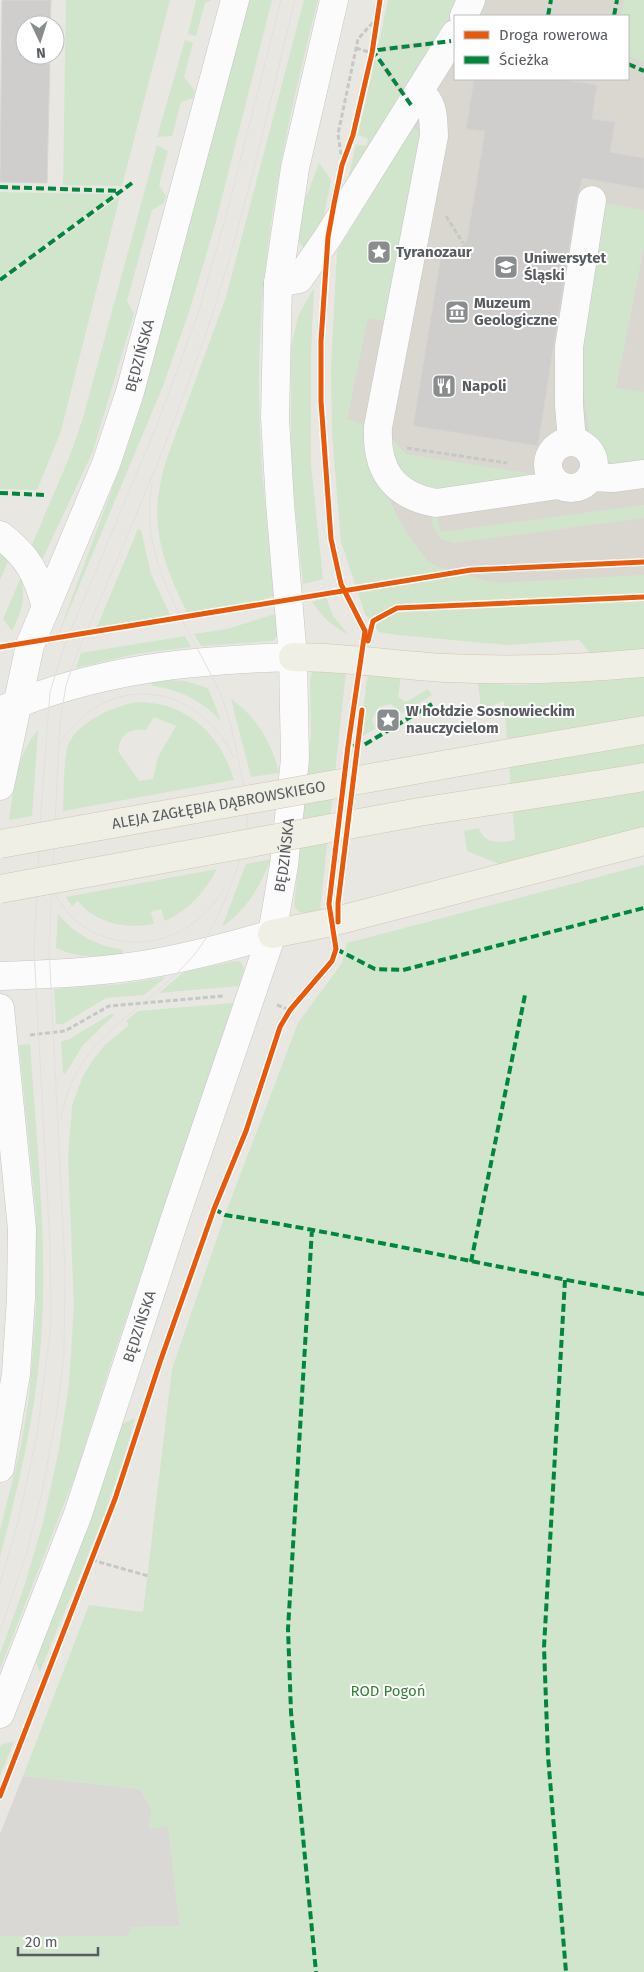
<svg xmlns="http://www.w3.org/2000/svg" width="644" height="1972" font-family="'Fira Sans',sans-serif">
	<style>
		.industrial { fill: #dad8d5 }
		.education { fill: #dad7d1; fill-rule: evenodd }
		.green { fill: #d1e5cd; fill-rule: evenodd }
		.building { fill: #d0cecc; stroke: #d7d5d2 }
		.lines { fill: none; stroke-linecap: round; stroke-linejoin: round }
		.minor-casing { stroke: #c5c5c4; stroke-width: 29 }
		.major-casing { stroke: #d0c5b0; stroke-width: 29 }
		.path { stroke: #c4c9c5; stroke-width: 3; stroke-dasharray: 5 2.5; stroke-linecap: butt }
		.minor { stroke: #fcfbfb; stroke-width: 28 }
		.major { stroke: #f0efe5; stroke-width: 28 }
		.tram { stroke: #e0e1e0; stroke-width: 1 }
		.major-bridge-casing { stroke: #d0c5b0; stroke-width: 29; stroke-linecap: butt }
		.major-bridge { stroke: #f0efe5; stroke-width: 28 }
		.quiet { stroke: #00873e; stroke-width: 4; stroke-dasharray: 8 4; stroke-linecap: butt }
		.cycleway-casing { stroke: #fff; stroke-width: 8 }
		.cycleway { stroke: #e8590c; stroke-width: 5 }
		.labels { text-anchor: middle; stroke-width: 4; stroke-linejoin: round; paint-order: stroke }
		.poi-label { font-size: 15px; font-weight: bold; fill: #585c60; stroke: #fff; text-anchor: start }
		.street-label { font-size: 15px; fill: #585c60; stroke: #fff }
		.park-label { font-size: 15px; fill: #378136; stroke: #fff }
	</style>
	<rect width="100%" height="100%" fill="#e8e7e2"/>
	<!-- industrial -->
	<path class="industrial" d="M23,1776L141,1789L151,1809L168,1826L180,1926L132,1927L128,1936H0V1834Z"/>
	<!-- education -->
	<path class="education" d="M389,0H644V581L490,592L356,545L338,426L376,224L382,34ZM455,16H628V79H455Z"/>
	<!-- green -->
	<path class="green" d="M66,0H170L122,186L63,185Z
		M196,0H211L205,3L196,36L188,34Z
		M249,0H272L215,225L190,309L163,386L56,641L127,448Z
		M304,0H318C286,126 260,246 259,377C258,450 267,523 274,596L225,613L190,619C162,561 146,523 167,458L226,297Z
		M388,0H459L437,40L378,47Z
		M624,0H644V62L628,56V16H621Z
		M185,40L193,43L184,77L195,91L193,98L181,102L172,136L157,137Z
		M433,46L405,92L377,53Z
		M375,59L402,97L346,188L356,144L366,146L368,139L358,135Z
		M413,128L425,134L390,322L368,318L347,419L369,426C379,470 388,511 417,547C421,551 425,558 429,562C439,569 486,581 500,583L644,575V649L590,653L579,640L508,645L397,635L379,632L365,614L341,542L332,434L331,367L337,251Z
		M157,145L168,151L159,185L166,196L164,203L152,210L127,301L134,314L93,451L43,558H41L31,547L69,458L83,418Z
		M319,163L331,180L322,225L307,247H303L296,238L302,208Z
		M0,192L98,194H114L0,278Z
		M120,196L61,431L37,490L0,489V283Z
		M604,203L644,210V246L616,388L644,392V463L618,466L602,458L591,443L577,350Z
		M314,288L311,352V465L323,579L303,584L291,468V348L298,316Z
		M386,433L406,454L533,474L516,483L435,494L401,481Z
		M644,505V518L454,543L441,539L432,525V511H437L440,532Z
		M138,529L141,530L151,574L173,621L94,634Z
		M0,547L10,557L0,580Z
		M21,577C26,600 22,610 12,631L3,619Z
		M326,597L333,616L348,634C332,626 322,617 312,602Z
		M275,614L277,635L273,641L201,646L194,634L227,629Z
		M185,636L191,647L135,654L76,668L81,653Z
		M318,670L346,672L320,910L306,913L299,912L294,906L311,733L310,680L312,672Z
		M368,674L401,676L398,697L406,702L428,689L432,695L402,713L391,704L378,707L372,720L375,729L359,738Z
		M644,677V830L502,865L467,851L464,831L479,828C484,845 500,843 515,840L504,701L485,708L482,716L478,683L519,685Z
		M172,680L185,681L208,688L221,721C203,701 180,690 153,686L150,682Z
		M231,699C257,717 272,743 279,773L251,777Z
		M139,702C188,703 220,734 234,780L63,811C64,791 63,768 67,749C73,723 115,705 139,702ZM154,717L176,726L158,757L153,779L139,781L118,751C120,734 129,728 146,730Z
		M38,730L32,816L9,820C14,788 16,756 38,730Z
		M271,859C260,887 247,909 222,927L246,864Z
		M644,865V1972H0V1936H128L131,1927L180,1926L168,1826L149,1829L151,1809L141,1789L23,1776L89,1605L143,1612L172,1369L225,1215L298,1023L342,963L347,943Z
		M217,869C204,893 189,910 165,921L161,909L151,912L154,924C126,929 97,924 78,901L72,906L66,897Z
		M58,914C73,933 98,947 122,949L123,954C100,958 78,958 56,948Z
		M236,961L241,962L244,969L239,986L159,993L184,972Z
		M166,977L144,995L106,998L63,1024H56L54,989L121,984Z
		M234,1003L111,1363L77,1471L0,1669V1654L24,1587L43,1523L59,1449L69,1385L74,1305L68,1158L72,1106L82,1078L92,1061L105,1045L129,1025L126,1021L138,1011Z
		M111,1014H115L83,1045L65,1074L63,1073L61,1041L68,1040Z
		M30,1044C36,1137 47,1232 42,1325C38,1404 20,1481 0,1557V1530L21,1446L29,1397L36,1308V1214L19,1045Z
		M135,1418C113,1505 73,1589 40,1672L35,1660L104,1479L122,1424Z
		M14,1741L0,1777V1748L1,1745Z"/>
	<!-- building -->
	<path class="building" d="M2,0H51L50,25H25V55H50L47,183L0,182Z
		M474,79H559L597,85L592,119L615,122L610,152L644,158V189L582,178L577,198L538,446L413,426L441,256L449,258L467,240L485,131L466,129Z"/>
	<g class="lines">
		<!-- minor casing -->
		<g class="minor-casing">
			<g id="minor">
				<path d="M464,16L471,0"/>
				<path d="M419,92C435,104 433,118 434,136L378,427C376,469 392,495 436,503L558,485"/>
				<path d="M278,283L299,279L328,237L455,34"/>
				<path d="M572,441L569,405V347L592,200"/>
				<circle cx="571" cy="465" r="23"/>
				<path d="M592,477L613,478L644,474"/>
				<path d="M0,535C28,556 37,574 46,607"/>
				<path d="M4,709C99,669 191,660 293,657"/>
				<path id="s1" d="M0,786L30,645L106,464L130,392L235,0"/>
				<path d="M0,976C53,974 108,972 160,962C198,955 235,945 272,934"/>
				<path d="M0,1008L22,1229L21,1298L16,1374L0,1468"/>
				<path id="s2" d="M0,1714L78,1514L175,1218L272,934L284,865L295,759L293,657L280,503L275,418L278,283L295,168L334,0"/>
			</g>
		</g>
		<!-- major casing -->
		<g class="major-casing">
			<path id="major" d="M293,657C345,657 395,665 446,668C512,671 578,669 644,663
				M521,751L644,730
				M608,783L644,777
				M272,934L332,922L644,841"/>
		</g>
		<!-- path -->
		<path class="path" d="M356,48L372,53
			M342,162L338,134L358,39L376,19
			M446,216L463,243
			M407,448L507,463
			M277,1005L290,1010
			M30,1035L65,1031L109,1006L223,996
			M92,1560L148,1576"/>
		<!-- minor -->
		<use href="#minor" class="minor"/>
		<!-- major -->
		<use href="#major" class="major"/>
		<!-- tram -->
		<path class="tram" d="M60,743C107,670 198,681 234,758
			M50,887C58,899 65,911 76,921C110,949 161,949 196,921C208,912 216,901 224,889
			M61,1118C76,1033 144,1014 194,955C217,928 244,860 247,824C249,805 244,786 240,768C235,742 230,716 219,691C188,624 138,563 152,484
			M0,1584L18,1522L37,1435L51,1324L50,1245L34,950L41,811L50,692L64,647L158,422L199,311L229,205L281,0
			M0,1631L26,1555L41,1497L56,1418L64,1354L65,1269L49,947L60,721L66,686L75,658C120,553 167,447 204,339C242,229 267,113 295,0"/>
		<!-- major-bridge casing -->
		<g class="major-bridge-casing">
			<g id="major-bridge">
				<path id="s3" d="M0,844L521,751"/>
				<path d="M0,889L419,812L608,783"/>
			</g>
		</g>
		<!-- major-bridge -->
		<use href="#major-bridge" class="major-bridge"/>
		<!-- quiet -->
		<path class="quiet" d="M548,16L551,0
			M614,16L617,0
			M628,64L644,71
			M411,105L376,55L372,53L378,50L451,41
			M0,187L121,191
			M0,280L132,183
			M0,493L45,495
			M353,746L364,745L432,704
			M336,949L375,969L403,970L644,908
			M214,1209L225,1215C366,1237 504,1270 644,1294
			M312,1229L288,1629L291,1712L316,1972
			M471,1262L525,995
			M565,1280L544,1647L548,1756L566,1972"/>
		<!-- cycleway casing -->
		<g class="cycleway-casing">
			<path id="cycleway" d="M368,641L373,621L397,608L644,597
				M0,647L471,570L644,562
				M338,922V903L362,710
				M0,1796L115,1499L160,1362L214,1209L246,1131L280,1027L290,1010L332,961L336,949L329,904L348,746L365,631L341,584L331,539L321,401V341L328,237L334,204L342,165L353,135L372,53L380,0"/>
		</g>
		<!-- cycleway -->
		<use href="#cycleway" class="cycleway"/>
	</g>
	<!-- icons -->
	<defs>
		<g id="sight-square" transform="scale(1.25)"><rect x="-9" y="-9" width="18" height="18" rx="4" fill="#8a8d8e" stroke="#fff"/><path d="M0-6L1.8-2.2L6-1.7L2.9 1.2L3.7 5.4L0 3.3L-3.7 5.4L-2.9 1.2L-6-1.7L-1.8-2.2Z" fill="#fff"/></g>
		<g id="university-square" transform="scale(1.25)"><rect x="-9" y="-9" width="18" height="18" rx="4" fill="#8a8d8e" stroke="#fff"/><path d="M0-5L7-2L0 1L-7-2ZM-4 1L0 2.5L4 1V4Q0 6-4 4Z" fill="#fff"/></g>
		<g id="museum-square" transform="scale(1.25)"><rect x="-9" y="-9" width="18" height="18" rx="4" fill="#8a8d8e" stroke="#fff"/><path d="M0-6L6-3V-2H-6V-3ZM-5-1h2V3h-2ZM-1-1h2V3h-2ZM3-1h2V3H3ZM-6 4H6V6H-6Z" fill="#fff"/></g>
		<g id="restaurant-square" transform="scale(1.25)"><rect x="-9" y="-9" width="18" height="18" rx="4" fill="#8a8d8e" stroke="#fff"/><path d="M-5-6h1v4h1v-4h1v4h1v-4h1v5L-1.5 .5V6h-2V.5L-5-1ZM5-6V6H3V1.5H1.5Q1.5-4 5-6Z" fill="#fff"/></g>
	</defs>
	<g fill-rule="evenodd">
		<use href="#sight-square" x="379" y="252"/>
		<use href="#university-square" x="506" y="267"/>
		<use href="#museum-square" x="457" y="312"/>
		<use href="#restaurant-square" x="444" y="386"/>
		<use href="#sight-square" x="388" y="720"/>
	</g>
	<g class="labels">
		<!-- poi labels -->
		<g class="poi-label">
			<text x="396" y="257">Tyranozaur</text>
			<text x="524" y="263">Uniwersytet<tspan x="524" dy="17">Śląski</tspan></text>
			<text x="474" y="308">Muzeum<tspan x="474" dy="17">Geologiczne</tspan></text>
			<text x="462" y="391">Napoli</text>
			<text x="406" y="716">W hołdzie Sosnowieckim<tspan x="406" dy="17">nauczycielom</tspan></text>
		</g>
		<!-- street labels -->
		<g class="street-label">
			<text dy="5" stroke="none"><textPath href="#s1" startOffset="454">BĘDZIŃSKA</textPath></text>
			<text dy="5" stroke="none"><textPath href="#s3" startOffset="222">ALEJA ZAGŁĘBIA DĄBROWSKIEGO</textPath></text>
			<text dy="5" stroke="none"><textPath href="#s2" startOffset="906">BĘDZIŃSKA</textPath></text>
			<text dy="5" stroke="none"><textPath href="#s2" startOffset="412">BĘDZIŃSKA</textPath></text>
		</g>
		<!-- park labels -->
		<g class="park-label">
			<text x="388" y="1696">ROD Pogoń</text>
		</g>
	</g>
	<!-- legend -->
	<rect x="454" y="15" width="175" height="65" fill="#ffffff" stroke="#bcbebf"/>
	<rect x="464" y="31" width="25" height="8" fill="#e8590c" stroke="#bcbebf"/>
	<text x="499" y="40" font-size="15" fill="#585c60">Droga rowerowa</text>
	<rect x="464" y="56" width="25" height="8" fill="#00873e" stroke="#bcbebf"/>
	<text x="499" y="65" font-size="15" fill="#585c60">Ścieżka</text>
	<!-- north arrow -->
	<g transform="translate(40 40) rotate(176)"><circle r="24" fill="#ffffff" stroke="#bcbebf"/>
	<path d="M0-4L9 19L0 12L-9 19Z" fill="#8a8d8e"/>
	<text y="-8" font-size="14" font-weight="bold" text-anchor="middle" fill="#585c60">N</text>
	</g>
	<!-- scale -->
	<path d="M18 1947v8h80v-8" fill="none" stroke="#585c60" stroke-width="2.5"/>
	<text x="25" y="1947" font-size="15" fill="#585c60" stroke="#ffffff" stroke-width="4" paint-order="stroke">20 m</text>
</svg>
